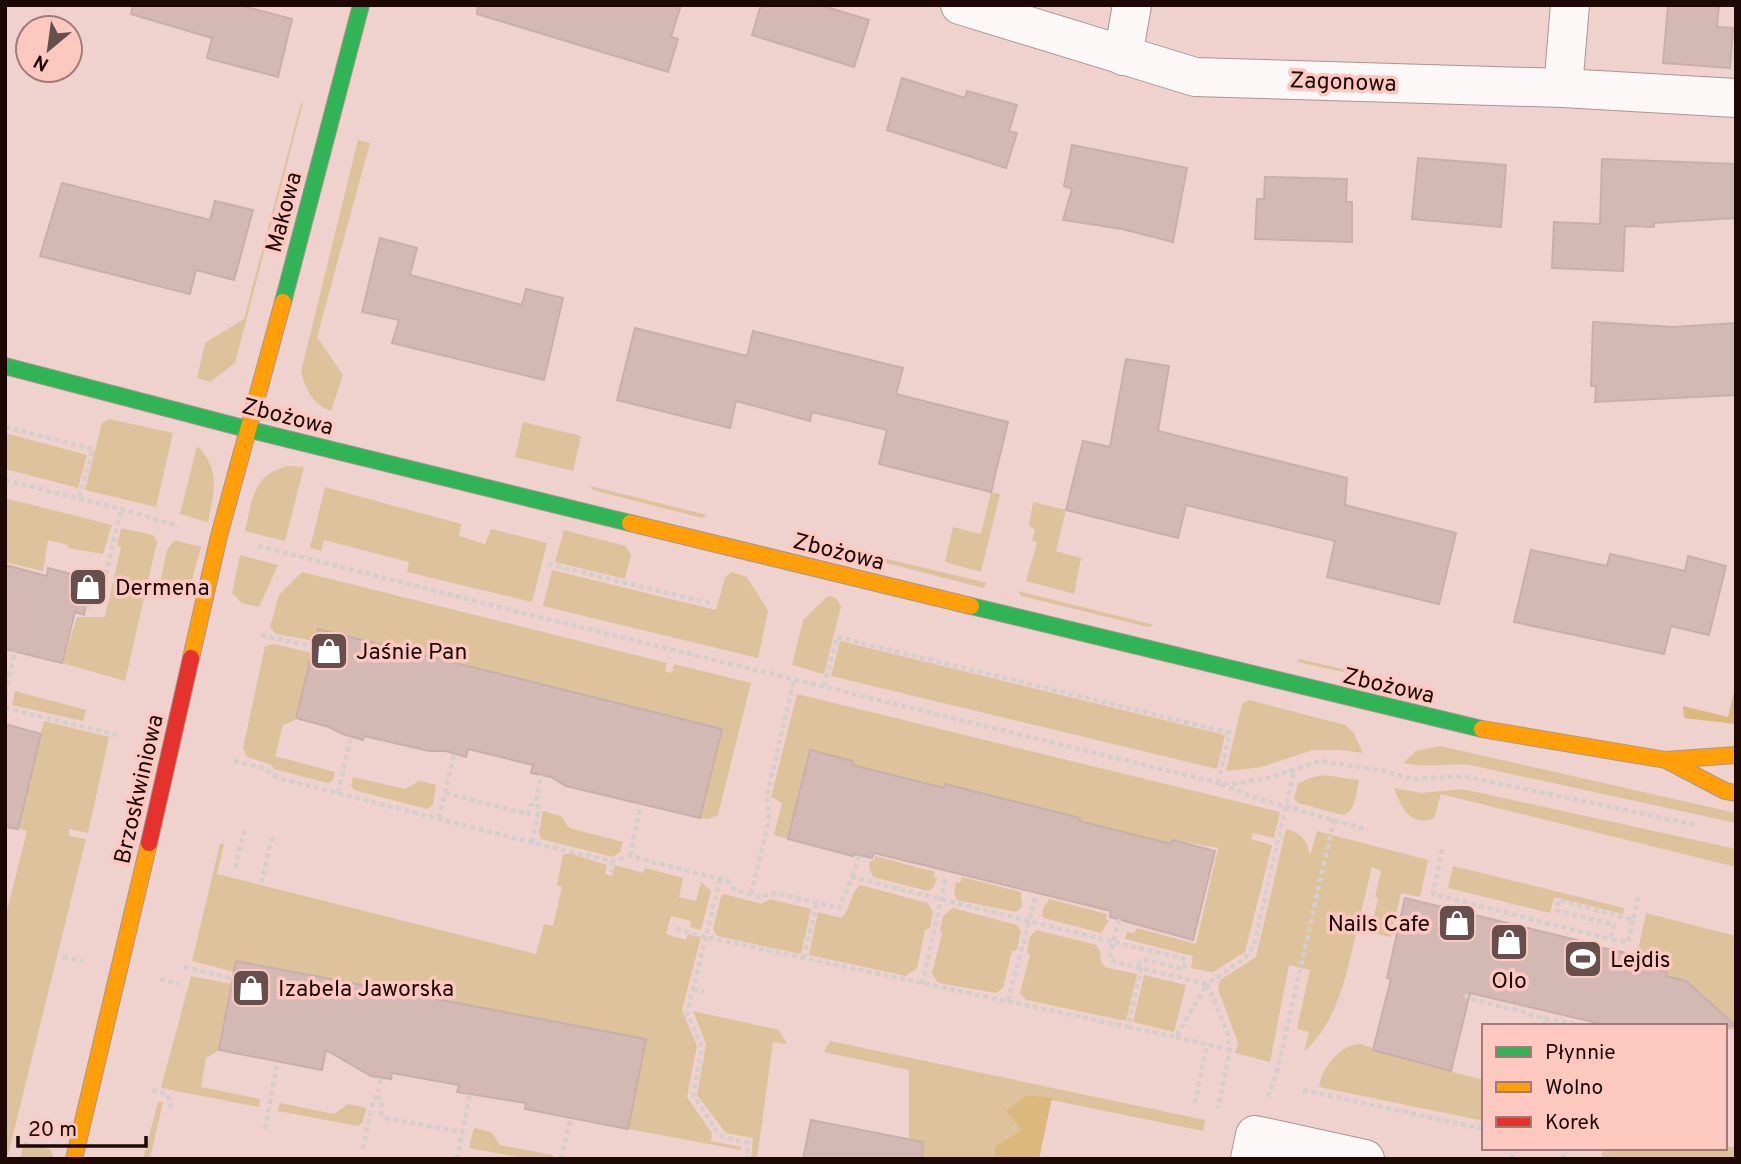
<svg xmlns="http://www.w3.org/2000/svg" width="1741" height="1164" font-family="Overpass,sans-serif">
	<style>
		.green { fill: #ddc29b; fill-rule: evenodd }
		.forest { fill: #dbb97c }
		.building { fill: #d4b8b4; stroke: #c8afac; stroke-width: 2 }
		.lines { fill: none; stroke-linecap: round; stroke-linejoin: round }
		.street-casing { stroke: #ac9490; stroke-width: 40 }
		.fast-casing { stroke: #ac9490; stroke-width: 18 }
		.slow-casing { stroke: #ac9490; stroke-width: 18 }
		.jam-casing { stroke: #ac9490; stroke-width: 18 }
		.path { stroke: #d6cecc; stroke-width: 4.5; stroke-dasharray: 5 3.5; stroke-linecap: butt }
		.street { stroke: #fdf8f8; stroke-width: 38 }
		.fast { stroke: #30b455; stroke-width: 16 }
		.slow { stroke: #ff9f0a; stroke-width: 16 }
		.jam { stroke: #e5322d; stroke-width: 16 }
		.labels { text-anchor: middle; stroke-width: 7; stroke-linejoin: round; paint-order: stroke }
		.street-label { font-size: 23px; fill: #1d0806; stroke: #fdc8c0 }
		.poi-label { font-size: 23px; fill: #1d0806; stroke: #fdc8c0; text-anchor: start }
	</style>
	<rect width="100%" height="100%" fill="#efd2ce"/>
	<!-- green -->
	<path class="green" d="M301,103H303L235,363L210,382L197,378L205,343L244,319Z
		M358,140L370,143L317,337L343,375L331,411C313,405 306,390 301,372Z
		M109,419L173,433L156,507L85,490L102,423Z
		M523,422L581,436L573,471L515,457Z
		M5,433L87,455L78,488L5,469Z
		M197,446C221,468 214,494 208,522L180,514Z
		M289,466L304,467L285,541L245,531C252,500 253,473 289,466Z
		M590,486L707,515L702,518L593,490Z
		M325,487L461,524L459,536L485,544L491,529L547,543L532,602L407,572L409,562L324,540L321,551L310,548Z
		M991,492L1000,494L981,572L945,562L953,527L981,534Z
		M5,498L112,525L103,554L68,548V545L48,540L43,571L5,562Z
		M1033,502L1066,510L1056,551L1081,558L1074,594L1026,581L1037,543L1032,540L1035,530L1029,525Z
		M121,528L153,535L157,542L125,681L62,663L77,617H105L121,547L117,546Z
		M564,530L626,546L631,555L625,579L555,562Z
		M174,540L201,547L190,587L177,592L159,588L167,550Z
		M842,548L987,583L983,588L844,552Z
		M240,555L278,565L259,607L242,603L232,593Z
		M552,570L716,610L725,578L731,572L747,577L768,611L758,658L543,606Z
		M302,572L667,663L665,671L672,673L674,664L751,683L718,815L708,819L700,818L722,730L318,629L315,641L276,634L270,627L279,595Z
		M1018,591L1154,625L1149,627L1021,596Z
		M828,596L835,597L841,606L824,674L792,665L803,620Z
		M840,641L1225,735L1217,769L831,676Z
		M274,644L312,653L296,718L294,721L283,725L275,756L335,772L333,780L328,783L274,769L270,764L247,757L243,748L265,646Z
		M1299,659L1421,687L1418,688L1297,662Z
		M15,691L86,710L83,721L12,705Z
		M797,694L1280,812L1274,838L1253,833L1251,839L1272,845L1245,952L1213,972L1191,968L1193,956L1125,939L1127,932L1134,933L1137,928L1196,944L1218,848L1173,840L1171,844L1079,821L1080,818L1033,805L1032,809L992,800L993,795L946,784L944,788L852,765L853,761L810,751L788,839L774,835L782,803L771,797Z
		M1249,700L1345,725L1353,732L1363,753L1340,750H1312L1262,767L1226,771L1242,704Z
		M44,721L109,737L88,833L69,829V836L86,839L8,1155H5V918L27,831L18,828Z
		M1440,746L1736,813V823L1470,765C1448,763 1425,768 1403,763L1416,751Z
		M1323,775L1359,780C1356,793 1356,813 1342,815L1298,803L1294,799L1298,784L1310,778Z
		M353,777L405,789L419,781L436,785L433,805L427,809L354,790L351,785Z
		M1394,788L1421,793L1462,789L1736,849V867L1441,794L1434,818C1411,828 1400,806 1394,788Z
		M543,811L561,816L569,828L623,842L620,852L613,857L541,839L539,832Z
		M1286,829C1302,833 1308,841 1310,856L1317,831L1428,860L1420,897L1401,893L1391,937L1357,930C1345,977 1340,1017 1304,1052L1309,1032L1297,1029L1310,970L1289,965L1270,1062L1235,1053L1238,1043L1218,989L1220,980L1256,957ZM1372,867L1381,871L1375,897L1378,898L1374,917L1361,913Z
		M220,844H224L217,874L536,954L544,924L553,926L562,887L557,885L563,855L569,853L607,865L605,874L612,876L615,865L643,873L645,868L683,878L679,897L696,901L701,882L711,891L701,930L690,927L691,921L671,916L666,934L686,940L688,934L701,937L682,1010L697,1046L687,1097L712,1133L711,1141L741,1147V1150L628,1129L646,1040L237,961L234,972L192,961Z
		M875,856L935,872L934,877L937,878L934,887L928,891L873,877L869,868L870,861H874Z
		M1453,866L1624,908L1623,914L1554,897L1550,913L1448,888Z
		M962,877L1021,892L1022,907L1016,912L957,900L954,893L956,882L960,883Z
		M860,885L928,903L933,912L930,928L925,930L917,968L906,976L809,955L818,912L841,918C852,909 849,894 860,885Z
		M724,894L762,904L770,899L811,909L801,954L717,936L713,929L721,897Z
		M1049,899L1107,914L1106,919L1109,921L1101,933L1044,918L1042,915L1044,905H1046Z
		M953,908L1017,925L1021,931L1017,950L1012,951L1003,988L996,993L938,983L932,973L942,934L940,931L943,916Z
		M1646,913L1736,936V1030L1725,1029L1727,1018L1702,995L1684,991L1686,981L1666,976V972L1648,968L1650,958L1637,955Z
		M1037,930L1096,945L1101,953L1100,959L1104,967L1137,974L1126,1021L1026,1000L1020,993L1030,955L1027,952L1030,936Z
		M1144,975L1186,985L1174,1032L1133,1022Z
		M191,976L232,984L219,1050L206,1058L201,1087L260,1099L259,1107L161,1088Z
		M693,1011L779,1030L787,1044L773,1042L757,1159H751L753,1138L726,1133L697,1095L706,1044Z
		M830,1041L1205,1120L1203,1131L1027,1095L1022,1130L995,1146L994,1159H909V1070L824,1052Z
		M1361,1044L1411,1061L1484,1080V1121L1319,1087C1322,1068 1340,1044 1361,1044Z
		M158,1102H163L150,1159H143Z
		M280,1103L334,1114L348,1104L366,1108L363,1122L358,1126L278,1111Z
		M474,1128L491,1132L500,1145L553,1155V1159H529L469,1148Z
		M24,1142L51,1150L54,1159H20Z
		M1725,1146L1736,1148V1159H1601L1603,1148H1725Z"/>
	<!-- forest -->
	<path class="forest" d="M1736,684V724L1684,718L1683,706L1728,717Z
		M1027,1095L1052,1098L1039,1159H994L995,1146L1022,1130L1006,1111Z"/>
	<!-- building -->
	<path class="building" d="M133,5H239L292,19L278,77L207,58L212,38L131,14Z
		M478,5H681L671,37L678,39L668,72L477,14Z
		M761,5H820L869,20L854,67L752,35Z
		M1668,5H1719L1717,27L1733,28L1730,68L1663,63Z
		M902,78L965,98L967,91L1017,105L1009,131L1017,133L1006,168L887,130Z
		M1072,145L1187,168L1173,242L1122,229L1063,220L1072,189L1064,186Z
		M1418,158L1506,165L1501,227L1412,219Z
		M1602,159L1736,164V218L1654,223V227L1625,226L1623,271L1552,268L1554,222L1600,224Z
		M1265,177L1347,179L1346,202H1352V242L1255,239L1257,199H1264Z
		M62,183L210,220L215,201L253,210L234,280L196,270L190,294L40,256Z
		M380,238L417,248L410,275L522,305L526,289L563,298L544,380L392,343L399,320L362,312Z
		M1593,322L1673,327L1736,323V395L1595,402L1596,386H1591Z
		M635,328L747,356L753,331L903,368L896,394L1008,422L991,492L879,464L887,430L812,412L810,421L736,401L730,428L617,400Z
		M1126,359L1169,366L1158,431L1347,478L1345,505L1456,533L1439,604L1327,577L1335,541L1186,505L1178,538L1066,510L1083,441L1110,447Z
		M1531,550L1607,566L1610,554L1685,571L1688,556L1726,566L1709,635L1671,626L1664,654L1514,622Z
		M5,565L47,576L48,568L92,579L84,615L75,612L62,663L5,649Z
		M318,629L722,729L700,818L566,786L551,777L531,773L533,765L468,749L466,757L446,751H429L364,736L363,740L343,734L329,727L296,718Z
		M5,724L41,734L18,829L5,827Z
		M810,750L853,761L852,765L944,788L945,784L1080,818L1079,821L1171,844L1172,840L1215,851L1193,940L1110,917L1111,911L874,853L872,858L854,854L853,856L788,839Z
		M1405,898L1589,943V945L1650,958L1648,968L1667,972L1666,976L1686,981L1736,1026H1610L1470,993L1451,1071L1373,1050L1391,979L1387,978Z
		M236,961L646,1039L628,1129L525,1109L526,1103L457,1092L459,1085L392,1073L391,1079L371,1076L326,1050L322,1070L219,1050Z
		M811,1120L923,1142L922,1159H803Z"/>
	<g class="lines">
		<!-- street casing -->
		<g class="street-casing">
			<path id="street" d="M960,5L1195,77L1563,88L1736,98
				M1123,56L1132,5
				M1563,88L1570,5
				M1250,1159L1255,1135L1365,1159"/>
		</g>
		<!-- fast casing -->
		<g class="fast-casing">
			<path id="fast" d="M283,302L361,5
				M5,366L247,429L630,523
				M971,606L1482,729"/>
		</g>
		<!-- slow casing -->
		<g class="slow-casing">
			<path id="slow" d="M630,523L971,606
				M191,658L219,536L283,302
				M1482,729L1666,760L1736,755
				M1666,760L1725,791L1736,793
				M74,1159L149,843"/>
		</g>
		<!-- jam casing -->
		<g class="jam-casing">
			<path id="jam" d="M149,843L191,658"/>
		</g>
		<!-- path -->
		<path class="path" d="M5,427L93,449L79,498
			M5,480L121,509L178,526
			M258,546L535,616L1218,783L1232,784L1269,778L1320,761L1384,771L1413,779L1463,776L1697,825
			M548,564L713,604
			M86,607H92L100,600L121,509
			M261,635L311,646
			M824,686L837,637L1230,733L1218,783L1256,798L1368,830
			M5,693L15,651
			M5,708L117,735
			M234,761L264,768L278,778L558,849L612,861L630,856L720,879L729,882L735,890L760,897L775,893L839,908L852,877L1113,942L1110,959L1115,962L1207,984L1245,958L1254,945L1294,770
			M338,793L351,736
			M445,793L528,814L530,806L536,802
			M439,818L454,754
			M532,842L539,809L536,802L541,775
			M1442,849L1433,894L1610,939
			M630,856L640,808
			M612,861L610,868L613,872
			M235,868L245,829
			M852,877L860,855
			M720,879L687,1013L702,1047L693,1094L717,1132L723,1137L748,1143L747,1159
			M261,883L272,837
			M751,894L769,820L767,795L794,680
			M1119,919L1113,942L1182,958L1186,961L1184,969L1145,960H1141L1138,967
			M1633,920L1628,942L1610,939L1614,925L1556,910L1559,900L1633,920L1638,897
			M1734,920L1736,921
			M676,929L706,937L1128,1027L1141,968
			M63,957L83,961
			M804,958L817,902
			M184,967L231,978
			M160,979L179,984
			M922,984L946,877
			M693,990L704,992
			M1464,995L1470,999L1528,1013L1532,1016L1588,1026
			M1008,1001L1035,898
			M1544,1026L1546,1015
			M1128,1027L1176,1037L1207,984L1227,1031L1230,1050L1218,1108
			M1176,1037L1230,1050
			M152,1090L167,1094L172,1110
			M1303,1090L1484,1129
			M377,1096L382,1101L381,1113L385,1118L462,1132
			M1268,1097L1278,1068L1334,819
			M1195,1103L1207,1044
			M265,1129L277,1065
			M363,1149L373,1100L377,1096L381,1077
			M457,1159L470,1094
			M561,1159L570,1121
			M1512,1159L1514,1148
			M1563,1159L1565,1148"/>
		<!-- street -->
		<use href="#street" class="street"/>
		<!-- fast -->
		<use href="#fast" class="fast"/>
		<!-- slow -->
		<use href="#slow" class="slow"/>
		<!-- jam -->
		<use href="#jam" class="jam"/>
	</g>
	<!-- icons -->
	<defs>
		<g id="shop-square" transform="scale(2.0125)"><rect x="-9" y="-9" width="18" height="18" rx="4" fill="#664f4c" stroke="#fdc8c0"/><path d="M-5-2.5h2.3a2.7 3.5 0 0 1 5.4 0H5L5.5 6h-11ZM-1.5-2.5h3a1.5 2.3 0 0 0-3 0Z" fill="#fff"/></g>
		<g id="stadium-square" transform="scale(2.0125)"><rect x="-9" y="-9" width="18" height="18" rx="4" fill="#664f4c" stroke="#fdc8c0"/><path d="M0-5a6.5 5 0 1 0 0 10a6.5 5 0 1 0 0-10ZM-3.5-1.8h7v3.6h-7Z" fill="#fff"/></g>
	</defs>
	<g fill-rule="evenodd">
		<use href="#shop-square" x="88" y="587"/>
		<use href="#shop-square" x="329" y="651"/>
		<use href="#shop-square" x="1457" y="923"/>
		<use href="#shop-square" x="1509" y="942"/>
		<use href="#stadium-square" x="1583" y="959"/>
		<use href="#shop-square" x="251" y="988"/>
	</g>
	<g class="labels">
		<!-- street labels -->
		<g class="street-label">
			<text transform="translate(1343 81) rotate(2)" y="8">Zagonowa</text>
			<text transform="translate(283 212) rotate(-75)" y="8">Makowa</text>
			<text transform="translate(288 416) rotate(14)" y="8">Zbożowa</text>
			<text transform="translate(839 551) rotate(14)" y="8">Zbożowa</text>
			<text transform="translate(1389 685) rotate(13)" y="8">Zbożowa</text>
			<text transform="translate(138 789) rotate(-77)" y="8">Brzoskwiniowa</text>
		</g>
		<!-- poi labels -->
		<g class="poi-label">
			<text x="115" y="595">Dermena</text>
			<text x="356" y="659">Jaśnie Pan</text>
			<text x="1430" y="931" text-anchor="end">Nails Cafe</text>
			<text x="1610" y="967">Lejdis</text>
			<text x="1509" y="988" text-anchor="middle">Olo</text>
			<text x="278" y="996">Izabela Jaworska</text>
		</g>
	</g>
	<!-- border -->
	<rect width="1741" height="1164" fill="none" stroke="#1d0806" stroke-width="14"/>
	<!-- legend -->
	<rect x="1482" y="1024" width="245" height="126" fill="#fdc8c0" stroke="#a37b76" stroke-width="2"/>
	<rect x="1496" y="1047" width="35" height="10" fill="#30b455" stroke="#a37b76" stroke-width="2"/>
	<text x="1545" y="1059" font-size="21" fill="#1d0806">Płynnie</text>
	<rect x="1496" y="1082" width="35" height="10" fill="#ff9f0a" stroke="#a37b76" stroke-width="2"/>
	<text x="1545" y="1094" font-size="21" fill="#1d0806">Wolno</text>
	<rect x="1496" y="1117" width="35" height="10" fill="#e5322d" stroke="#a37b76" stroke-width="2"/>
	<text x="1545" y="1129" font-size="21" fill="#1d0806">Korek</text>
	<!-- north arrow -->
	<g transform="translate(49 49) rotate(209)"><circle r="33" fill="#fdc8c0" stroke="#a37b76" stroke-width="2"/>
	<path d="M0-5L12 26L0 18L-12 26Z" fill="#664f4c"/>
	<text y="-10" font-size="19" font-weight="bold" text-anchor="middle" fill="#1d0806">N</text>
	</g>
	<!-- scale -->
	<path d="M18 1136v10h128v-10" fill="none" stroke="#1d0806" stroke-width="3.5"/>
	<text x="28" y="1136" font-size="21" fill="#1d0806" stroke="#fdc8c0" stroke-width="5" paint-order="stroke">20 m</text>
</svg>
